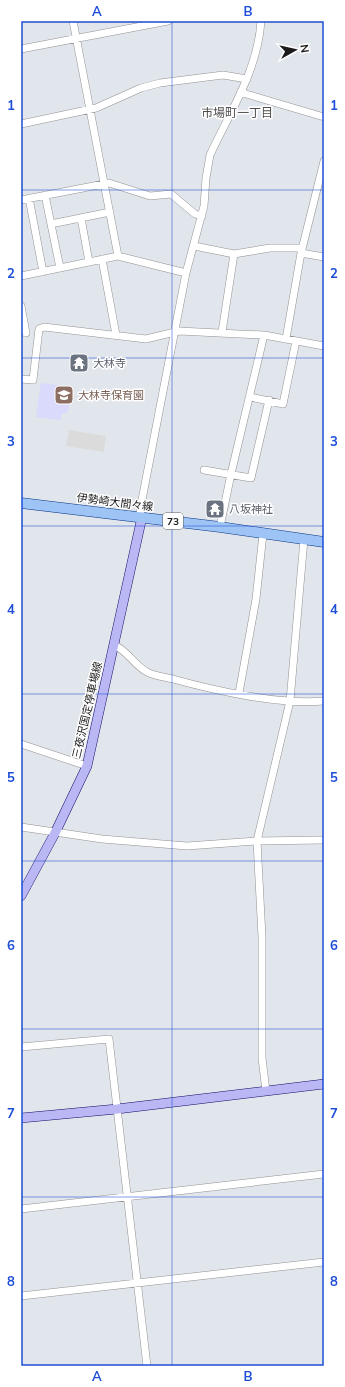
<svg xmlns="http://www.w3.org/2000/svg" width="345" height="1387" font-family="Mulish,'Noto Sans JP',sans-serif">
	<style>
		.education { fill: #d9dafc }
		.parking { fill: #dbdbdb }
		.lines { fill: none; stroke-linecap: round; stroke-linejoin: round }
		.street-casing { stroke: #929292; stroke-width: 8 }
		.secondary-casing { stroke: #150c67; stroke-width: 10 }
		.primary-casing { stroke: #0b3587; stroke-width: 11 }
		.street { stroke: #fff; stroke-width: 7 }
		.secondary { stroke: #b9b7f4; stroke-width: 9 }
		.primary { stroke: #9dc4f4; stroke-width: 10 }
		.grid { fill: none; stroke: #1d4ed8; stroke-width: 1; stroke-opacity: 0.55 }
		.labels { text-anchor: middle; stroke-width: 3; stroke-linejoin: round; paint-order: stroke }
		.shield { fill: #fff; stroke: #5f5f5f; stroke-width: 1 }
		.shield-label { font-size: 10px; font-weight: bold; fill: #1b1b1b }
		.worship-label { font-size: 11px; fill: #5b616d; stroke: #fff; text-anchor: start }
		.education-label { font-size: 11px; fill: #785e54; stroke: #fff; text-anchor: start }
		.street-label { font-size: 11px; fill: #1b1b1b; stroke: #fff }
		.neighbourhood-label { font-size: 12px; fill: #4e4e4e; stroke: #fff }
		.neatline { fill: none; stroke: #1d4ed8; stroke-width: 1.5 }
		.grid-label { font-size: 13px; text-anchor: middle; font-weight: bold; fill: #1d4ed8 }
	</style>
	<rect width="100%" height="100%" fill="#e1e5ec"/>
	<!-- education -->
	<path class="education" d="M41,383L72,387L68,412L62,414L60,420L36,417Z"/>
	<!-- parking -->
	<path class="parking" d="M69,430L106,436L104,452L66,446Z"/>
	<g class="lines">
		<!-- street casing -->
		<g class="street-casing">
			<path id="street" d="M73,21L118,256
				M21,49L168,21
				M241,91L246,94L324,117
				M21,124L96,108L141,88L160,83L223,75L247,79
				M45,195L60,268
				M29,198L43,272
				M21,200L109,183L150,196L171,194L195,214L202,216
				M81,218L89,262
				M51,224L110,212
				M194,246L234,254L270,248H302
				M301,253L324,257
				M102,259L116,335
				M21,276L118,256L186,273
				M21,306L26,333
				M222,332L234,254
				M286,339L301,253L324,161
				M21,379L33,380L39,329L44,327L146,339L179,331L239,334L264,335L324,346
				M250,397L283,404L296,341
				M204,470L251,478L269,400
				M142,517L140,510L186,273L204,206L206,178L210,155C230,112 258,70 261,21
				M220,527L231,474L264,335
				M114,645C128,651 134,665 147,672C154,676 165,677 173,679C216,691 280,705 324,701
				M239,693L256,599L263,534
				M21,744L87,766
				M21,827L102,839L187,846L257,841L324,840
				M21,1047L109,1039L147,1366
				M266,1091L262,1058V937L257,841L290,701L304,539
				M21,1209L324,1174
				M21,1296L324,1262"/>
		</g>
		<!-- secondary casing -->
		<g class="secondary-casing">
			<path id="secondary" d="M21,896L55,833L87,766L142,517
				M21,1118L117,1109L324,1084"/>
		</g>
		<!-- primary casing -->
		<g class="primary-casing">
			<path id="primary" d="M21,503L220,527L324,542"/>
		</g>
		<!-- street -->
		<use href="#street" class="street"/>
		<!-- secondary -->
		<use href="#secondary" class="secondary"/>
		<!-- primary -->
		<use href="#primary" class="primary"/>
	</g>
	<!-- grid -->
	<path class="grid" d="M172,21V1366M21,190H324M21,358H324M21,526H324M21,694H324M21,861H324M21,1029H324M21,1197H324"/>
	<!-- icons -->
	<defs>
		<g id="temple-square" transform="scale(1)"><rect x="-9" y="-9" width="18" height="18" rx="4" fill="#6b7280" stroke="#fff"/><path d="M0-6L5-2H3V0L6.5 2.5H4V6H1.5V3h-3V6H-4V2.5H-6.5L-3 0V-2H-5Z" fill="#fff"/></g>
		<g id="school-square" transform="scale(1)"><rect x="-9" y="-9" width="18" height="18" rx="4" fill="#8d6e63" stroke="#fff"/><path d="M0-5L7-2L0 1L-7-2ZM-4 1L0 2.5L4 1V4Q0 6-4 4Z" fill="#fff"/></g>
	</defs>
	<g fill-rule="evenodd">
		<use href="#temple-square" x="79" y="363"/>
		<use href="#school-square" x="64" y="395"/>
		<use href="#temple-square" x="215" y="509"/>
	</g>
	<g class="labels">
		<!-- shield labels -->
		<rect class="shield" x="163" y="513" width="20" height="16" rx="3"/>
		<g class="shield-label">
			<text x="173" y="525">73</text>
		</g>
		<!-- worship labels -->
		<g class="worship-label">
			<text x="93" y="367">大林寺</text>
			<text x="229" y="513">八坂神社</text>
		</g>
		<!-- education labels -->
		<g class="education-label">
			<text x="78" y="399">大林寺保育園</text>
		</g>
		<!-- street labels -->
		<g class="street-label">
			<text transform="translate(115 502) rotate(7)" y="4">伊勢崎大間々線</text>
			<text transform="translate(87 710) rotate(-77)" y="4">三夜沢国定停車場線</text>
		</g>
		<!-- neighbourhood labels -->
		<g class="neighbourhood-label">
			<text x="237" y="117">市場町一丁目</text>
		</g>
	</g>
	<!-- border -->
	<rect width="345" height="1387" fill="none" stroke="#ffffff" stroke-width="44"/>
	<!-- north arrow -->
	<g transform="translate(295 50) rotate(82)" stroke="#ffffff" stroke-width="3" paint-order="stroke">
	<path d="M0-3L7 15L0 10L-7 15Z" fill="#1b1b1b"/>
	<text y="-6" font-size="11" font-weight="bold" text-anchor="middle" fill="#1b1b1b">N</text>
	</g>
	<rect x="22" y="22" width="301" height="1343" class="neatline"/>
	<g class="grid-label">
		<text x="97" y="16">A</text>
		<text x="248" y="16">B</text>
		<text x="11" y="110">1</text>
		<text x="334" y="110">1</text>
		<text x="11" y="278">2</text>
		<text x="334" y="278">2</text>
		<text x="11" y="446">3</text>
		<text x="334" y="446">3</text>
		<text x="11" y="614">4</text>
		<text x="334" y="614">4</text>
		<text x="11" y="782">5</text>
		<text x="334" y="782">5</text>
		<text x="11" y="950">6</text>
		<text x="334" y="950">6</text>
		<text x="11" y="1118">7</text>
		<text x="334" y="1118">7</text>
		<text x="11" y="1286">8</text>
		<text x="334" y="1286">8</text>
		<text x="97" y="1381">A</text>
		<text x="248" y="1381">B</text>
	</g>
</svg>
